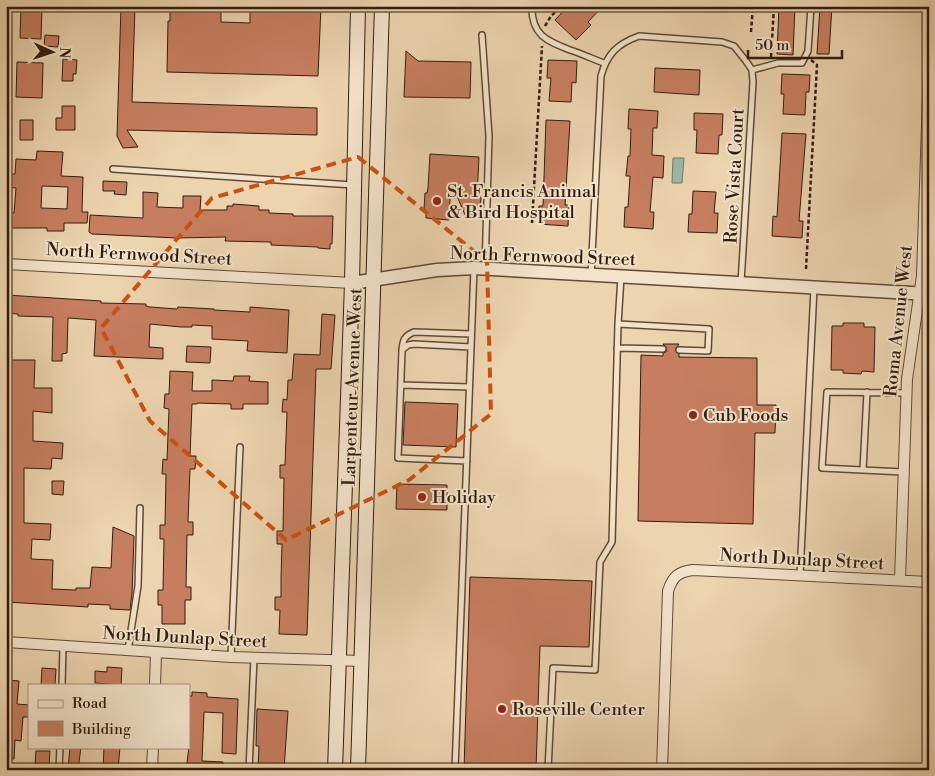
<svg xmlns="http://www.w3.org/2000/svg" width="935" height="776" font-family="'Libre Bodoni',serif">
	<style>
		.water { fill: #99b9a7; stroke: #6f7a6a }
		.building { fill: #c77e60; stroke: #311c0e; fill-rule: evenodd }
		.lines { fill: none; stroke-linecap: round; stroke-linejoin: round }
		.service-casing { stroke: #604a36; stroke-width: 8 }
		.minor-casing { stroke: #604a36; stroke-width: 12 }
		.tertiary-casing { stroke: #604a36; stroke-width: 15 }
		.secondary-casing { stroke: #311c0e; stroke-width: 16 }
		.path { stroke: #311c0e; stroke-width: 2.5; stroke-dasharray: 4 2.5; stroke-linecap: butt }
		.service { stroke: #f3e3cb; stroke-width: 5 }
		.minor { stroke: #f3e3cb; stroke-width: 10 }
		.tertiary { stroke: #f3e3cb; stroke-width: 12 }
		.secondary { stroke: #f3e3cb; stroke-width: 14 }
		.marked { fill: none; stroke: #cd500c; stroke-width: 4; stroke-dasharray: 10 6; stroke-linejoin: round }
		.poi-dot { fill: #8f2418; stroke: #f3e3cb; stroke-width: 2 }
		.labels { text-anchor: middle; stroke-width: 4; stroke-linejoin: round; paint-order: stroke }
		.street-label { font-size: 18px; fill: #311c0e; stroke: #f3e3cb }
		.poi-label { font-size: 18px; fill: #311c0e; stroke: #f3e3cb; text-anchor: start }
	</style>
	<rect width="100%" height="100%" fill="#ecd4af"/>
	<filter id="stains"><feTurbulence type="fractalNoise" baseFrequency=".004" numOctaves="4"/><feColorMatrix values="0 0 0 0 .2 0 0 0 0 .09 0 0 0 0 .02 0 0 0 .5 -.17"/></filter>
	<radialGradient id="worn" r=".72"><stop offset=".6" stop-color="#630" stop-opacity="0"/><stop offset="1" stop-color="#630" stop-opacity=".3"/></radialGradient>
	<!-- water -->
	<path class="water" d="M673,158H684L682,183H672Z"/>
	<!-- building -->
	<path class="building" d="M21,6H42L41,39L20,38Z
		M121,6H135L132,102L317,108V135L127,130L138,147L123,148L117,136Z
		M170,6H221V22L250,23V6H321L318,76L167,72L168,21H170Z
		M568,6H603L588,22L591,25L576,40L555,20Z
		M779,6H795L793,55L777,54Z
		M820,6H832L829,54H817Z
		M45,35L59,36L58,47L44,46Z
		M406,51L418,61L471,62L470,98L404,97Z
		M63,59L77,60L76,74H73V81H62Z
		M548,60L577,61L576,83L572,82L571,102L549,101L551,78H547Z
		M17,62L43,63L42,98L16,97Z
		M655,68L700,70L699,95L654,92Z
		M782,74L810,75L809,92H806L805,115L783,114L784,94H781Z
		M62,106H75V130H56V118H62Z
		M629,109L658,111L657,128H653L652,155L664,156L663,178L653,177L650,212H654L653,229L624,227L625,207H628L630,176H626L628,156H630L631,129H628Z
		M694,113L723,114L722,135H719L718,154L696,153L697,130H694Z
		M20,120H33V140H20Z
		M546,120L570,121L565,205H569L568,226L538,224L539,206H543Z
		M782,133L806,134L799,221H803L802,238L772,236L773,216L777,217Z
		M37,151L63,152L61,176L83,177L82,212H88L87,223H64V231H47V228H6V213H14L16,188L6,187V174H15L16,159L36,160ZM42,186L68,187L67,209L41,208Z
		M430,154L479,157L477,197H481L480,214L465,215L451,182L449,220L426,218V210L424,209L425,193H427L428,188Z
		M103,181L127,182L126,195L114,194L115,191H103Z
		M693,191L716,192L714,213H718L717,233L688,232L689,214H692Z
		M143,192L158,193L157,207L183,208V196H201L200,210H227V206H233V204L259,206V210H269V213L293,214V216H333L332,244H330V249L318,248V247L271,245V242L225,241L226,237L177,238L92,234L89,232L90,215L143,218Z
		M6,295L101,301V303L146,304V306L150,307L177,309L178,307L214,309V310L250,312V307L289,310L287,353L247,351L248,341L212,339V326L192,325V327H181L150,324L149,347L163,348V359L94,356L96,320L68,318L67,353L62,354V361H52L53,317L18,316V314L6,313Z
		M322,314L335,315L331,369H316L307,635L279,634L280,610H275V597H281V578L282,544H277V531H283L284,478H280V465H285L287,412H282L283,399L287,400L288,380H292L294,354L320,355Z
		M843,323H864V327H875L874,372L862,371L861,374L843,373V370H831L832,326H843Z
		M663,344H679L675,350L679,354V357L757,358V405H776L775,433H755L753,524L638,521L641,355L663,356V353L666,352L667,349Z
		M187,346L211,347L210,363L186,362Z
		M10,360H35L34,388H52V413L33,411V441L63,443L62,459L52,458L51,469L24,468V523L51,524L50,540L32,539L31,559L53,560L52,589L76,590V588H90L92,567L111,568L113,527L134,536L132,594L130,610L110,609V605L88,604V607L6,602V510L8,476H6V460H8L11,398L9,396Z
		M170,371L193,372L192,391H212V380L233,381L234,376H250L249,381L268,382V404H243V409H231V404L197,403V404H192L190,456H196L195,469H190L188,522H193V535H187L186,587H191V600H185V624H162V605H158V590H163L164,539H160V525H165L166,474H162L163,459L167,460L169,409L164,408L165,394H169Z
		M405,402L458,404L456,447L403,445Z
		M52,481H64L63,495L52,494Z
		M397,484L447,485V510L396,509Z
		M470,577L592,581L589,647L540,646L536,770H464Z
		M107,667L122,668L121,685L95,683V671L107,672Z
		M42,668L56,669L55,685H41Z
		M6,680L19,681L17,704L29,705V717H23L21,741L15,740L14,759H6Z
		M192,692L207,693V697L238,699L236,754L222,753L223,713L204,712L202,761L223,762L222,770H186L189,747V696H192Z
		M257,709L288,711L284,770H258L259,746H256Z
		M70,747H81L78,770H68Z
		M104,747H120L118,770H103Z
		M36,751H50L49,765L35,764Z"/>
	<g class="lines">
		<!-- service casing -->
		<g class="service-casing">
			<path id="service" d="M532,6C531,35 547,41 570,50C582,54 593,59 604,63
				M482,35L489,136L485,269
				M752,70L778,63H802L808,51L811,6
				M113,169L353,185
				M591,275L601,76C607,54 617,44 639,36L722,42L734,46L746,61L752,70L753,82L741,283
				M618,324L709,329L708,351L679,350
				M617,348L663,349
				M402,350L408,345L414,344L471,347
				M401,385L469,387
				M467,461L398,458L402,350C403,340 404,336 414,332L471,334
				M863,470L867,392
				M903,472L822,468L827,392L906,393
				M800,575L814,288
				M128,650L138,586L140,508
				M231,657L240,447
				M62,685L63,647
				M59,770L60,747
				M249,770L254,658
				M455,770L474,268
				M548,770L553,668L595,670L600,562L612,542L618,324L621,277"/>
		</g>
		<!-- minor casing -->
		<g class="minor-casing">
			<path id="minor" d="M6,264L352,283
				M900,580L907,379L922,276L929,65
				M6,642L231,657L362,661
				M155,685L156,653
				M152,770L153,747
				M662,770L668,591C673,576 678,572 693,570L929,582"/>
		</g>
		<!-- tertiary casing -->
		<g class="tertiary-casing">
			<path id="tertiary" d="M352,283L437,270L474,268L929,294"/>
		</g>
		<!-- secondary casing -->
		<g class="secondary-casing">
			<path id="secondary" d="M335,770L352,283L358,6
				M358,770L382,6"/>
		</g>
		<!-- path -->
		<path class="path" d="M545,26L551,16L562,6
			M751,32L753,6
			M771,57L774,6
			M532,223L542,46
			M806,269L817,65L811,60"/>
		<!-- service -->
		<use href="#service" class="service"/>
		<!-- minor -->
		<use href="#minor" class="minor"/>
		<!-- tertiary -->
		<use href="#tertiary" class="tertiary"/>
		<!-- secondary -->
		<use href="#secondary" class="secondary"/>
	</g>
	<!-- marked area -->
	<path class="marked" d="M358,157L487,262L491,414L409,480L286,540L150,421L101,328L212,198Z"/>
	<!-- markers -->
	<g class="poi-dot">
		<circle cx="437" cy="201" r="5"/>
		<circle cx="693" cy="415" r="5"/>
		<circle cx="422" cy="497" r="5"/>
		<circle cx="502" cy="709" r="5"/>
	</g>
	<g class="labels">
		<!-- street labels -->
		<g class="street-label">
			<text transform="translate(734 176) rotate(-87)" y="6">Rose Vista Court</text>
			<text transform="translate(139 254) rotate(3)" y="6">North Fernwood Street</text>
			<text transform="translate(543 256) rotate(2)" y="6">North Fernwood Street</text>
			<text transform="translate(898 321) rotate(-84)" y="6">Roma Avenue West</text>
			<text transform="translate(352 387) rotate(-88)" y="6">Larpenteur Avenue West</text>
			<text transform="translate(802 559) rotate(3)" y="6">North Dunlap Street</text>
			<text transform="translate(185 637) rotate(3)" y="6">North Dunlap Street</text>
		</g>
		<!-- poi labels -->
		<g class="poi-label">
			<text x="447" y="197">St. Francis Animal<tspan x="447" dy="21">&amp; Bird Hospital</tspan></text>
			<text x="703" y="421">Cub Foods</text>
			<text x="432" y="503">Holiday</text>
			<text x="512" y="715">Roseville Center</text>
		</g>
	</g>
	<!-- margin -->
	<rect width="935" height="776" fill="none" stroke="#ecd4af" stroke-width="25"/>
	<rect x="8" y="8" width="920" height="761" fill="none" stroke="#311c0e" stroke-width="2.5"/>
	<rect x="12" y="12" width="910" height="751" fill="none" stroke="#311c0e"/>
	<!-- legend -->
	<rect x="28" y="684" width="162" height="65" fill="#f3e3cb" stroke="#a5937f"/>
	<rect x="38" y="700" width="25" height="8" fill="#f3e3cb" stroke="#a5937f"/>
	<text x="72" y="708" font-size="15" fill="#311c0e">Road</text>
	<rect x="38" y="721" width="25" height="15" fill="#c77e60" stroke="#a5937f"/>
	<text x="72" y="734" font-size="15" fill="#311c0e">Building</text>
	<!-- north arrow -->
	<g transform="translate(52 52) rotate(93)" stroke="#f3e3cb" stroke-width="4" paint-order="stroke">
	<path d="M0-4L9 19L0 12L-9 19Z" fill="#311c0e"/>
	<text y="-8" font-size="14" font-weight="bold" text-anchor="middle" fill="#311c0e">N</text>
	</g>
	<!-- scale -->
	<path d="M748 50v8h94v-8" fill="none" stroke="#311c0e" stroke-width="2.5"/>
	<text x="755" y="50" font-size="15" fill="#311c0e" stroke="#f3e3cb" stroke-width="4" paint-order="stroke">50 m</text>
	<rect width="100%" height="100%" filter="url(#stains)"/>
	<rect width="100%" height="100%" fill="url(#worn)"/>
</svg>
